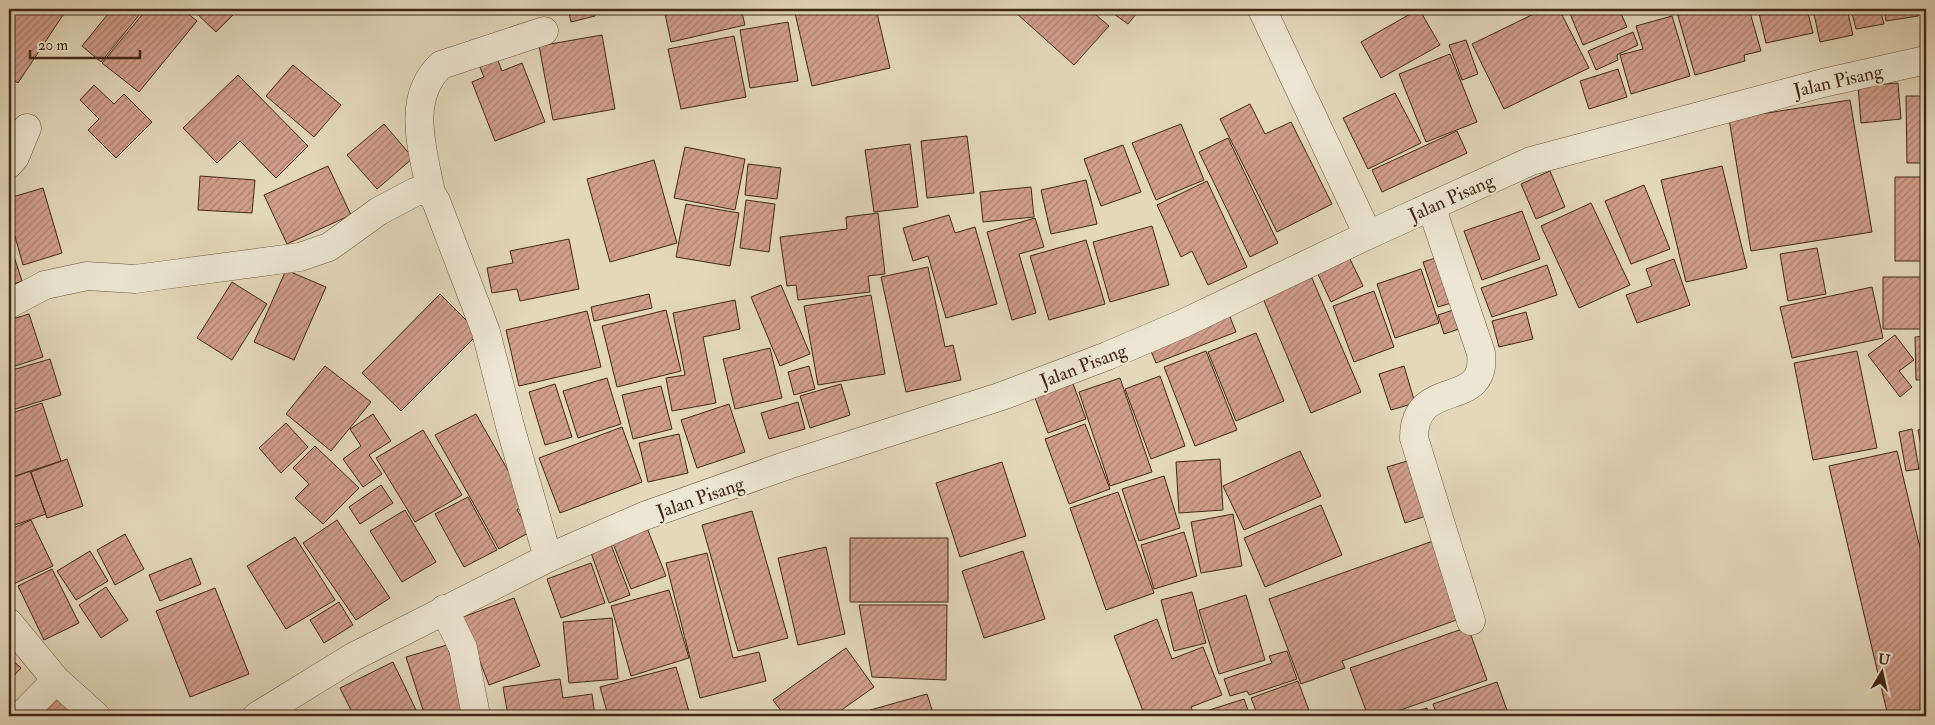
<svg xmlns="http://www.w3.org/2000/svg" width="1935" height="725" font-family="'IM FELL Double Pica',serif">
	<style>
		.building { fill: url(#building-hatch); stroke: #412816 }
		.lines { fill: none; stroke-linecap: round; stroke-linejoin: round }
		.minor-casing { stroke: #6a543f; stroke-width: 29 }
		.minor { stroke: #ede6d2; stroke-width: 28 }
		.labels { text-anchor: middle; stroke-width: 4.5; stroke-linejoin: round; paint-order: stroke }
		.street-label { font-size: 19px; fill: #412816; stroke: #ede6d2 }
	</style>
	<defs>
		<pattern id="building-hatch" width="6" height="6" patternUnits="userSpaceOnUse" patternTransform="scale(1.25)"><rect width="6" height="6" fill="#d19e8b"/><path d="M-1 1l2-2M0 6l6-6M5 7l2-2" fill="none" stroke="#ab8171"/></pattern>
	</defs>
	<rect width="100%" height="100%" fill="#e3d8ba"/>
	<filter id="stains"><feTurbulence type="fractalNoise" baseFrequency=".004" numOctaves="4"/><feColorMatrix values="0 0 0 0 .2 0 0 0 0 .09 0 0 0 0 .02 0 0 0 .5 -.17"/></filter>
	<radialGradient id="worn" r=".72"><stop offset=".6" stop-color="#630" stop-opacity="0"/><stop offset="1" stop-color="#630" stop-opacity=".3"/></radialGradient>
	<!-- building -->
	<path class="building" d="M9,9H67L18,83L9,77Z
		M112,9H144L101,62L82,46Z
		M147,9H182L197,21L139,92L102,63Z
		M192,9H239L216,32Z
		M568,9H594L595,16L571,22Z
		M664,9H741L745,25L671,42Z
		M794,9H876L890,68L812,86Z
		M1020,9H1089L1109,26L1074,65L1016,13Z
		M1107,9H1140L1128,24Z
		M1419,9L1440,45L1381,78L1361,42Z
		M1544,9H1559L1589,68L1504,109L1472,44Z
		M1568,9H1619L1627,27L1583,45Z
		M1676,9H1749L1761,51L1744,55L1745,61L1695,75Z
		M1758,9H1807L1813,33L1766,43Z
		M1813,9H1847L1853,35L1820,42Z
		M1851,9H1880L1884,24L1856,29Z
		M1884,9H1916L1918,16L1886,21Z
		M1921,9H1926V14L1922,15Z
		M1672,16L1690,76L1631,94L1620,55L1643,49L1636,26Z
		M788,22L798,81L750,88L740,30Z
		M1633,32L1638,45L1617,55L1618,60L1596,70L1588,51Z
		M602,35L615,109L553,120L539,46Z
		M734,36L746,97L681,109L668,49Z
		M1466,40L1478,74L1462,80L1449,45Z
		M1450,54L1477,122L1426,142L1399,74Z
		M497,58L502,71L522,63L545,122L495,141L472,82L484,77L479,65Z
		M293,65L341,105L314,137L266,96Z
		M1618,69L1627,97L1589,109L1580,81Z
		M238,75L308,146L276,178L240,141L217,163L183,128Z
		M1898,83L1901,119L1861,123L1858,86Z
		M94,85L114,104L124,94L152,122L116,158L88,130L99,119L80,100Z
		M1395,93L1421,143L1368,169L1343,118Z
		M1906,96H1926V163H1907Z
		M1850,100L1872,232L1751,251L1729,119Z
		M1250,104L1265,134L1291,122L1332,204L1277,232L1220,119Z
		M384,124L413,158L377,189L347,155Z
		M1181,124L1204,180L1156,200L1132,143Z
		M1457,131L1467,153L1382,192L1372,170Z
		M967,136L974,193L927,198L921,141Z
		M1228,138L1278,243L1250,257L1199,152Z
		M910,144L918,207L874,212L865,150Z
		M1123,145L1141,192L1101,206L1084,159Z
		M685,147L745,159L735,210L674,198Z
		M654,160L677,243L610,262L587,179Z
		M748,164L781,168L777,199L745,195Z
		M328,166L351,215L287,244L264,195Z
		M1722,166L1747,268L1686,282L1661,180Z
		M1550,171L1565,207L1536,219L1521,184Z
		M200,176L255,180L252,213L198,210Z
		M1895,177H1926V261H1895Z
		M1086,180L1097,224L1051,234L1041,190Z
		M1207,181L1247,267L1208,285L1192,251L1181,257L1157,205Z
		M1644,185L1670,249L1631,264L1605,201Z
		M1031,187L1034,217L983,222L980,192Z
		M43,188L62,253L23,265L9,215V198Z
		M746,200L775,204L769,252L740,248Z
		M1591,203L1630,285L1579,308L1541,226Z
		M686,204L739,213L730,266L676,257Z
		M1522,211L1540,259L1482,280L1464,231Z
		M878,213L885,274L868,276L870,292L798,300L796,285L787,286L780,237L847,229L846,217Z
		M949,215L955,233L975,227L997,304L946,318L928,256L913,261L903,228Z
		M1035,218L1044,247L1019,254L1036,313L1012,320L987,232Z
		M1152,226L1169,285L1110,302L1093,242Z
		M569,239L579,289L520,301L517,289L492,293L487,268L513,263L510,251Z
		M1086,240L1105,304L1049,320L1030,256Z
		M9,241L22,281L9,286Z
		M1817,248L1826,294L1788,301L1780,254Z
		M1442,256L1458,301L1438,307L1423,262Z
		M1349,257L1363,286L1331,302L1317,272Z
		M1674,259L1690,305L1637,323L1626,295L1652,286L1646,269Z
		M1547,265L1557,295L1492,317L1481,288Z
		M928,267L945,347L953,345L961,380L906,392L881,277Z
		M1421,269L1439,323L1395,338L1377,284Z
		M286,270L326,287L294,360L254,342Z
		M1311,276L1361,392L1311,413L1262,296Z
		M1883,277H1926V329H1883Z
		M232,282L267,304L232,360L197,338Z
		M781,285L810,354L780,366L751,297Z
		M1872,287L1883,338L1792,358L1780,307Z
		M1374,291L1394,347L1354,362L1333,306Z
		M440,294L479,333L401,411L362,373Z
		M649,294L652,308L594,321L591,307Z
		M871,295L885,374L818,385L804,306Z
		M735,300L740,329L703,337L716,403L672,411L666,378L685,375L673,313Z
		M1459,308L1465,327L1444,334L1438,315Z
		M666,310L681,371L617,387L602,326Z
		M587,311L601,367L519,386L506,330Z
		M1228,312L1236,332L1156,363L1148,344Z
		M1526,312L1533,339L1499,347L1492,321Z
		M29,314L43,357L9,368V320Z
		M1256,333L1284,401L1236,421L1208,352Z
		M1895,335L1914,360L1899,371L1912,387L1900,397L1868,355Z
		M1926,336V380H1916L1915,337Z
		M770,348L782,398L735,409L723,359Z
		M1206,351L1237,430L1195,446L1164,367Z
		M1857,351L1877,448L1813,460L1794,363Z
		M50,359L61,395L9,411V371Z
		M325,366L371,402L331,451L286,414Z
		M809,366L815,389L794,395L788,372Z
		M1404,366L1415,403L1391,410L1379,374Z
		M1069,373L1086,419L1048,433L1031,387Z
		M1160,376L1185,446L1151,459L1125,389Z
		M607,378L621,424L578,438L563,391Z
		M1120,378L1152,472L1110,486L1079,392Z
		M1924,383H1926V412H1925Z
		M555,384L572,437L545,445L529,392Z
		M841,384L850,415L810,428L800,396Z
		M661,386L672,429L633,439L622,395Z
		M798,402L805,429L769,439L761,413Z
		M42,403L61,461L9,478V414Z
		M729,404L745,452L697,468L681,420Z
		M373,414L391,441L369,455L382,474L363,487L343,459L361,446L350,429Z
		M476,414L527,504L517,510L530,532L499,549L435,435Z
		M286,423L308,447L281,473L259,448Z
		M1085,424L1110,489L1069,504L1045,439Z
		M622,427L642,482L560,513L539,458Z
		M1926,428V472L1918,430Z
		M1912,429L1919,469L1906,471L1899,432Z
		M423,430L462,495L415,522L376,458Z
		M679,434L688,473L648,482L639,443Z
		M315,446L359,488L323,524L295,498L309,484L293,468Z
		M1300,451L1321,496L1244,530L1223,486Z
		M1897,451L1926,573V716H1888L1829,466Z
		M67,459L83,506L47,518L31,472Z
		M1220,459L1223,510L1179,513L1176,462Z
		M1414,459L1432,514L1405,523L1387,467Z
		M1002,462L1026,536L960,557L936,483Z
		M30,471L46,514L9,527V479Z
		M1164,476L1180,528L1139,541L1122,489Z
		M381,485L393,503L360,524L349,507Z
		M1118,492L1154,593L1106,610L1070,508Z
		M468,497L497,550L464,567L435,514Z
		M1321,505L1342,555L1265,587L1244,538Z
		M405,510L436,562L402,582L370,531Z
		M752,511L788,638L738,651L702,525Z
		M1233,514L1242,566L1201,573L1191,522Z
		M31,520L53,566L9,586V530Z
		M337,520L390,598L356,620L303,543Z
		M647,528L666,576L631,589L612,541Z
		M1184,532L1197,576L1154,589L1141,545Z
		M125,534L144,569L115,585L97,550Z
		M295,537L335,600L286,629L247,566Z
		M850,538H948V602H850Z
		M1433,541L1462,618L1342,661L1345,668L1301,684L1269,599Z
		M610,542L630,595L609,603L590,550Z
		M826,547L845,634L798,645L778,558Z
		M90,551L108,581L76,600L57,571Z
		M1023,551L1045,619L984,638L962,571Z
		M707,553L733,658L759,652L766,681L700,698L666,563Z
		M191,558L201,584L160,601L149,575Z
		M591,563L605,603L561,618L547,579Z
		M52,569L79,623L44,640L18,586Z
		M106,587L128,620L101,638L79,605Z
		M215,588L249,674L190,697L156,611Z
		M669,590L689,658L631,676L611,606Z
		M1192,592L1206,643L1174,651L1161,600Z
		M1246,595L1265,660L1219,674L1199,610Z
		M514,598L540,666L489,685L463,617Z
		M339,602L353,625L324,643L310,620Z
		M859,605H947L946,680L872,677Z
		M612,618L618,679L569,683L563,622Z
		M1157,619L1172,659L1203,647L1222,695L1191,707L1195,716H1145L1114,636Z
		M1468,627L1487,680L1383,716H1368L1350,668Z
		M447,645L470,716H425L406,657Z
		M846,648L874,687L833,716H785L773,700Z
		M1287,651L1297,679L1249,695L1247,691L1230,696L1224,679L1272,663L1269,656Z
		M9,657L21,668L9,681Z
		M393,662L417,712L408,716H354L340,688Z
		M676,667L690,715L602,716L608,715L600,687Z
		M560,679L563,698L592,694L595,716H508L503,687Z
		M1298,681L1311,716H1258L1251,698Z
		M1497,682L1509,716H1437L1433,704Z
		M65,692L84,716H46L41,710Z
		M927,694L934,716H861L860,713Z
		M1244,699L1250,716H1201L1200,713Z
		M1427,708L1429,716H1400Z"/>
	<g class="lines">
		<!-- minor casing -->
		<g class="minor-casing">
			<path id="minor" d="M1262,9L1368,235
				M9,164L15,157L27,128
				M431,193C423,150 405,99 441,65L544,31
				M1431,206L1481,353C1488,412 1414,375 1414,438L1471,621
				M9,304L45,285L87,276L135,279L300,257L329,247L379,211L415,192L425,190L431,193L436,201L486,332L510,426L548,558
				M444,609L463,648L476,716
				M9,623L56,680L96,716
				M21,716L56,680
				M257,716L353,657L548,558L644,516L788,465L1002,396L1107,356L1182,324L1368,235L1531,161L1823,83L1926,60"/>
		</g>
		<!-- minor -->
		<use href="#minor" class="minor"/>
	</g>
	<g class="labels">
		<!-- street labels -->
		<g class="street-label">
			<text transform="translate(1838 80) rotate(-13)" y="7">Jalan Pisang</text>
			<text transform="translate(1451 197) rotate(-24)" y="7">Jalan Pisang</text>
			<text transform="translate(1083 365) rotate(-21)" y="7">Jalan Pisang</text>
			<text transform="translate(700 497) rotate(-19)" y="7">Jalan Pisang</text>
		</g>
	</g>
	<!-- margin -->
	<rect width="1935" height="725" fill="none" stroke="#e3d8ba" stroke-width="30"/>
	<rect x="10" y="10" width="1915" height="705" fill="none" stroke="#412816" stroke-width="2.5"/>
	<rect x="15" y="15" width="1905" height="695" fill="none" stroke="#412816"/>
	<!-- north arrow -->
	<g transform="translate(1882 672) rotate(9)" stroke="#ede6d2" stroke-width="4" paint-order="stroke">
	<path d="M0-4L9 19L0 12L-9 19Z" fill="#412816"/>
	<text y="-8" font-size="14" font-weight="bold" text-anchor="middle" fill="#412816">U</text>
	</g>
	<!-- scale -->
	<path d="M30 50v8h110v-8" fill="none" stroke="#412816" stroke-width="2.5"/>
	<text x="38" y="50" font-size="15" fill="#412816" stroke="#ede6d2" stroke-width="4" paint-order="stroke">20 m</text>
	<rect width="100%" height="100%" filter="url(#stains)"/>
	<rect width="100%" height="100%" fill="url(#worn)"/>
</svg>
